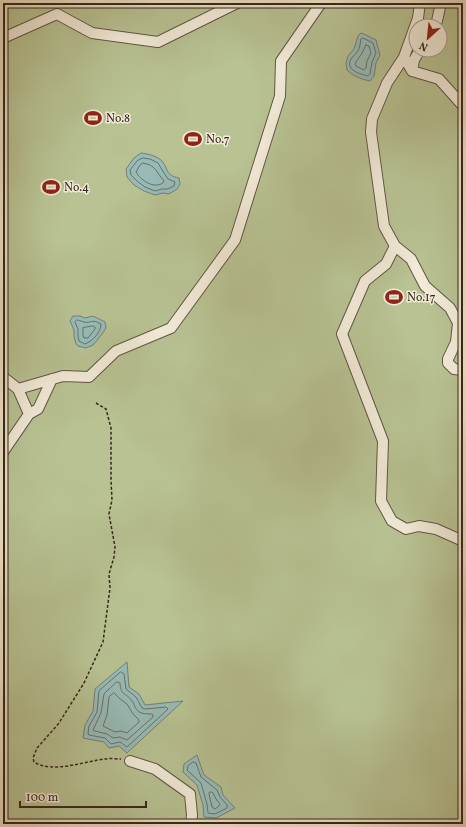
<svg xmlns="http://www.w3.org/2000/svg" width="466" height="827" font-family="Vollkorn,serif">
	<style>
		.green { fill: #b8c293; stroke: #787457; fill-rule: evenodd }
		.water { fill: #98bcb8; stroke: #718079 }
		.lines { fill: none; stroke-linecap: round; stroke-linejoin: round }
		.shore { stroke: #68716a; stroke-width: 1 }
		.minor-casing { stroke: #645445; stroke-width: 12 }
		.path { stroke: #37261b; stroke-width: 1.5; stroke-dasharray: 3 2; stroke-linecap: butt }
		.minor { stroke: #f1ebd8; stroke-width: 10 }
		.labels { text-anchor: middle; stroke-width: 3; stroke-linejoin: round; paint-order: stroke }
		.poi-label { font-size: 12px; fill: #37261b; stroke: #f1ebd8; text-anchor: start }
	</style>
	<rect width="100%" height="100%" fill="#eae0c3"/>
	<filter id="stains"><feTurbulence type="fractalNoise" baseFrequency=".005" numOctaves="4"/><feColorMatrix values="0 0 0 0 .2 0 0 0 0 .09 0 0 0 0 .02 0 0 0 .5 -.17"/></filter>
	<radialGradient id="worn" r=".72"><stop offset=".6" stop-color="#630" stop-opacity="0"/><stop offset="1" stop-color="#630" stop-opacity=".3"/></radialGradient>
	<!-- green -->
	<path class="green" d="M3,3H463V824H3ZM416,26H440V50H416Z"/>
	<!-- water -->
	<path class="water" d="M361,33L366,35L376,40L380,55L376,63L374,76L370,81C361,79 353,76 347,70L346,63L348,56L354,49L358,36Z
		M141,153C148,154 157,156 162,161C169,170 165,175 179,178L180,184L177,189L169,194L163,193L155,195L144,191L134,185L127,177L126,169L134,158Z
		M73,316H80L85,318L93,316L105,322L106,328L102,334L93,345L86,348L78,346L76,344L74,336V330L70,321Z
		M127,662L129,687L139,694L145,705L183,701L127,753L119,746L109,748L104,742L83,738L85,725L93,711L95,689Z
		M197,755L204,775L221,787L223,795L235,808L216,818L204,817L203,805L197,785L183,772L184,764Z"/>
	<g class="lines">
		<!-- shore -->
		<path class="shore" d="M363,38L373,43L376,53L372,62L370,74L368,76C360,74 345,70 351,59C353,56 356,54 358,51C360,48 360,43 361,39Z
			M366,45L369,46L371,53L367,61L366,68L364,70L356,66L355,64C357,59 360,57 362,53C364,50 364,48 366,45Z
			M143,158L150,159L158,163L164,173L168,179L175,182L174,186L168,189H162L155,191L145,187L137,181L131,175L130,170L137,161Z
			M143,163C156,165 156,172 164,181L163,183C161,184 159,185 157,185C149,186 139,178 136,172L140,165Z
			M77,320C79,320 81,321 84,322C91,324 91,318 101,324C101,332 93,341 85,344L79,341L78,336V329L75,322Z
			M93,326L95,327V329L88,338H84L83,335V328Z
			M121,672L124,674L126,689L136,697L142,708L145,709L166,707L168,709L167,710L127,747L120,742L111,744L105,738L89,735L88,734L89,726L97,712L99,691Z
			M117,682L120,683C121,697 126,692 132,701C134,703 134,705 135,707C139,714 144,714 152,714L153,715V717L127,740L120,737L113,738L107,734L95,731L93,730L101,713L104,694Z
			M114,693L119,698L127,704L133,714L139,720V722L127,733L121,731L115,732L103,726L107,715L109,697Z
			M193,762L196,763L201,777L217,790L220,797L227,805V808L215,814L208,813L207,804L201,783L187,770L188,766Z
			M210,792H212L213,793L216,799L220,804L219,806L215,809L212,807L209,794Z"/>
		<!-- minor casing -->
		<g class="minor-casing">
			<path id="minor" d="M420,3L418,18L404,57L387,83L372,119L371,132L384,226L395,246L411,259L425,286L450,308L458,323L456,342L448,359V363L454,369L463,370
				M434,26L437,21L441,3
				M3,38L57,14L92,33L158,42L237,3
				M404,57L412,71L439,79L463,106
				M412,71L414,60L420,50
				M395,246L386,264L365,281L342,334L383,441L381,501L392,521L406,529L419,526L436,529L463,541
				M3,377L18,389L29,414
				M18,389L63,376L89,377L116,351L171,328L235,240L280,96L281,61L321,3
				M3,452L29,414L38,409L52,379
				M130,761L155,769L190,794L192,815L191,824"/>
		</g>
		<!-- path -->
		<path class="path" d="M96,403L106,409L111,428V480L112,500L109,514L115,547L114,557L109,574L110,588L103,642L84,683L59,723L37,748L33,758L34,762C53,774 85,761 105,759C110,758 116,759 121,759"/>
		<!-- minor -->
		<use href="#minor" class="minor"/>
	</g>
	<!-- icons -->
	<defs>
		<g id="stadium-bare" transform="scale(1.38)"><path d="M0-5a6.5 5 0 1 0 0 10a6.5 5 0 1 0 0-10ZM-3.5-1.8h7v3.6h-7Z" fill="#8f2418" stroke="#f1ebd8" stroke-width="2.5" paint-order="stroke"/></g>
	</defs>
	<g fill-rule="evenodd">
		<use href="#stadium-bare" x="93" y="118"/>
		<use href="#stadium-bare" x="193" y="139"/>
		<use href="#stadium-bare" x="51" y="187"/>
		<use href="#stadium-bare" x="394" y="297"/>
	</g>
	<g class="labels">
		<!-- poi labels -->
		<g class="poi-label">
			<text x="106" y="122">No.8</text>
			<text x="206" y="143">No.7</text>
			<text x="64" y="191">No.4</text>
			<text x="407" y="301">No.17</text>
		</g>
	</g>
	<!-- margin -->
	<rect width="466" height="827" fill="none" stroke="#eae0c3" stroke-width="16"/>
	<rect x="4" y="4" width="458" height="819" fill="none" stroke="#37261b" stroke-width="2"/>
	<rect x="8" y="8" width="450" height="811" fill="none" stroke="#37261b"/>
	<!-- north arrow -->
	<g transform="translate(428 38) rotate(207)"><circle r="19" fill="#f1ebd8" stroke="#a79c8c"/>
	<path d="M0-3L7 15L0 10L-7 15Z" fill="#8f2418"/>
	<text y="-6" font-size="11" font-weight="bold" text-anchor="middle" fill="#37261b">N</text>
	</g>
	<!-- scale -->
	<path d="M20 801v6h126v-6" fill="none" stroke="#37261b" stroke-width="2"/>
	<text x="26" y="801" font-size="12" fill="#37261b" stroke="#f1ebd8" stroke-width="3" paint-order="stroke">100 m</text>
	<rect width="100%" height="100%" filter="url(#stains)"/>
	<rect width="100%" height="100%" fill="url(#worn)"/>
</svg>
